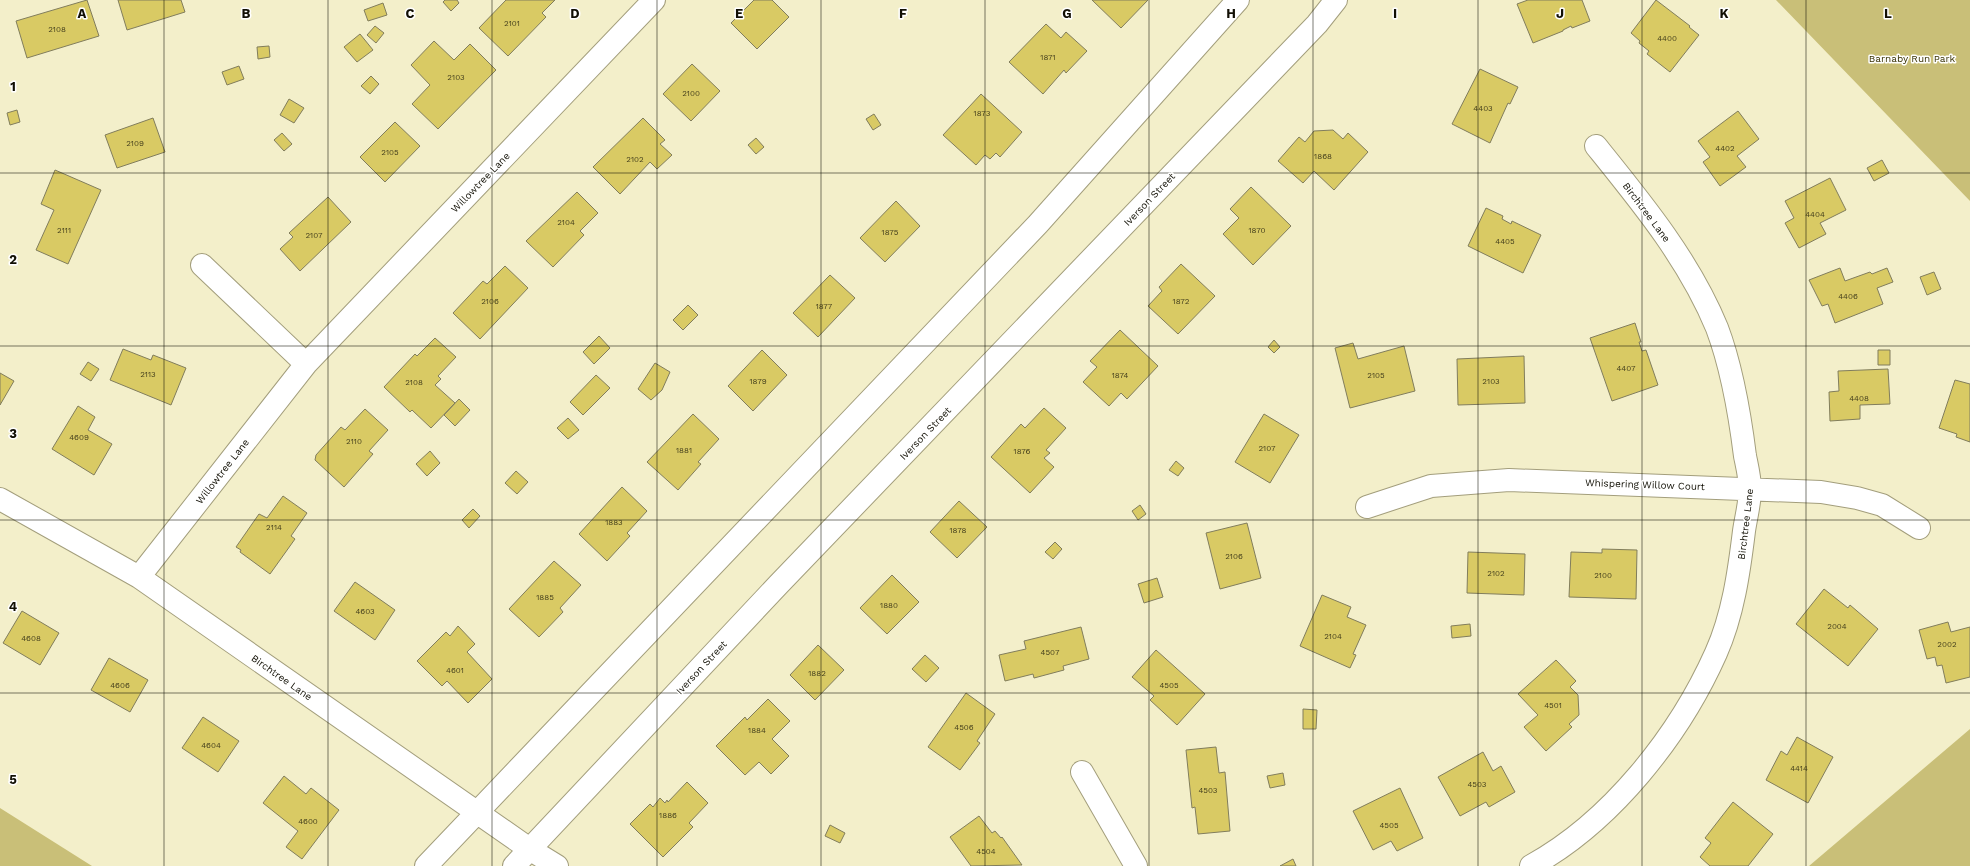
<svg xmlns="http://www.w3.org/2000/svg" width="1970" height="866" font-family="'Work Sans',sans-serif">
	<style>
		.green { fill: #c9bf78 }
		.building { fill: #d9ca64; stroke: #817d5c }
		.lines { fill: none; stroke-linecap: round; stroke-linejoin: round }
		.street-casing { stroke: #a39e7c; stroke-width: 24 }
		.street { stroke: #fff; stroke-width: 22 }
		.grid { fill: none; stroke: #110f04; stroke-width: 1; stroke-opacity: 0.55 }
		.labels { text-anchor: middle; stroke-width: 3; stroke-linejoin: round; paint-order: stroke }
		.number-label { font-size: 8px; fill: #433e1c }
		.park-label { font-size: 10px; fill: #373103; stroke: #fff }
		.street-label { font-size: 10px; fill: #110f04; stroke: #fff }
		.grid-label { font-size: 13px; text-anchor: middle; font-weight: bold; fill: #110f04; stroke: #fff; stroke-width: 3; stroke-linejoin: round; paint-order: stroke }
	</style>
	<rect width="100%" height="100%" fill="#f3efca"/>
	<!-- green -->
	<path class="green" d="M1776,0H1970V201Z
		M1970,729V866H1809Z
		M0,808L92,866H0Z"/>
	<!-- building -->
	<path class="building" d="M87,0L99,36L27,58L16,21Z
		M118,0H181L185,12L127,30Z
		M445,0H457L459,3L451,11L443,2Z
		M506,0H555L542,13L546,17L508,56L479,28Z
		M754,0H772L789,17L757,49L731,23Z
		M1092,0H1148L1121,28Z
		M1528,0H1582L1590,21L1572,28L1571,26L1563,30V31L1533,43L1517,4Z
		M1656,0L1690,26L1689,27L1699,35L1670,72L1647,54L1649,51L1639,43L1640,41L1631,33Z
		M383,3L387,15L368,21L364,10Z
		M1046,24L1061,38L1066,32L1087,51L1066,73L1064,70L1043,94L1009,62Z
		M375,26L384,33L376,43L367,35Z
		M360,34L373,50L357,62L344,47Z
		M434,41L454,60L470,44L496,70L438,129L412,104L430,85L411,65Z
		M269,46L270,57L258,59L257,47Z
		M692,64L720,91L691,121L663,94Z
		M239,66L244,79L227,85L222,72Z
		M1480,69L1518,87L1510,104L1508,103L1490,143L1452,124Z
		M371,76L379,84L370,94L361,86Z
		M981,94L1022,132L1000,157L996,153L990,159L985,155L976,165L943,135Z
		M289,99L304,108L294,123L280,115Z
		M17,110L20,122L10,125L7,113Z
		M1738,111L1759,139L1737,156L1746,167L1720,186L1703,162L1710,157L1698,141Z
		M874,114L881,125L873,130L866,119Z
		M153,118L165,152L117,168L105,135Z
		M643,118L665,140L660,144L672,155L657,169L650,162L620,194L593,167Z
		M395,122L420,146L385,182L360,157Z
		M1333,130L1343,139L1348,133L1368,152L1334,190L1314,171L1303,183L1278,161L1299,137L1305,142L1314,131Z
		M282,133L292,144L284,151L274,140Z
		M756,138L764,147L756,154L748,145Z
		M1882,160L1889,173L1874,181L1867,168Z
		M55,170L101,190L68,264L36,250L54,210L41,204Z
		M1830,178L1846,210L1820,223L1826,234L1799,248L1785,223L1794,218L1785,201Z
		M1251,187L1291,226L1253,265L1223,234L1239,218L1230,209Z
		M577,192L598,213L580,231L584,235L553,267L526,241Z
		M328,197L351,222L300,271L280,249L293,237L289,233Z
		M896,201L920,226L885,262L860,238Z
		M1486,208L1503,216L1502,219L1511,224L1512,221L1541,235L1523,273L1468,246Z
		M1181,264L1215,296L1178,334L1148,306L1162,291L1159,287Z
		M505,266L528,288L480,339L453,313L483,281L487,284Z
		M1840,268L1845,281L1870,272L1872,274L1887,268L1893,282L1877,288L1883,304L1835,323L1828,304L1822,306L1809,280Z
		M1934,272L1941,289L1927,295L1920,277Z
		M830,275L855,298L818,337L793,313Z
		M688,305L698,315L683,330L673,320Z
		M1635,323L1641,342H1639L1642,351L1646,350L1658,385L1612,401L1590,338Z
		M1120,330L1158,366L1127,399L1121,393L1109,406L1083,382L1097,367L1090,361Z
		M599,336L610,348L594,364L583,352Z
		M435,338L456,357L438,376L441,379L435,385L455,403L431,428L412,410L410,412L384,387L415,354L417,356Z
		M1274,340L1280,347L1274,353L1268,347Z
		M1353,343L1358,359L1404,346L1415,391L1350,408L1335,348Z
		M123,349L151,360L153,355L186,368L171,405L110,380Z
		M762,350L787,375L753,411L728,386Z
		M1878,350H1890V365H1878Z
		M1524,356L1525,403L1458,405L1457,359Z
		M88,362L99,369L91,381L80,374Z
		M655,363L670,372L662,390L651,400L638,389Z
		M1888,369L1890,404L1860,405V419L1830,421L1829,392L1839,391L1838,371Z
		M0,373L14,381L0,405Z
		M596,375L610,388L583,415L570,402Z
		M1955,380L1970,384V442L1956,437L1957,434L1939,428Z
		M459,399L470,410L455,426L444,415Z
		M78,406L95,417L88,430L112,444L94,475L52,449Z
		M1044,408L1066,428L1046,450L1050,453L1044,458L1054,467L1030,493L991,457L1021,424L1025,428Z
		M365,409L388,430L369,451L373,454L344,487L315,460L316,455L341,427L345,430Z
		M693,414L719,439L698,462L701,464L678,490L647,462Z
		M1264,414L1299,435L1270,483L1235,462Z
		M568,418L579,430L568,439L557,428Z
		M430,451L440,463L427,476L416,464Z
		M1176,461L1184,468L1178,476L1169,470Z
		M516,471L528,482L517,494L505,483Z
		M622,487L647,511L627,533L630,536L607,561L579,534Z
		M283,496L307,513L291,536L295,539L270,574L240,552L241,550L236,547L259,514L267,518Z
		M959,501L987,527L957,558L930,532Z
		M1140,505L1146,514L1138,520L1132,511Z
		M473,509L480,516L469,528L462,520Z
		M1247,523L1261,578L1220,589L1206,533Z
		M1055,542L1062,549L1053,559L1045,552Z
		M1602,549L1637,550L1636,599L1569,597L1571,552L1602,553Z
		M1468,552L1525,554L1524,595L1467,593Z
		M554,561L581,585L560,608L563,612L539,637L509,609Z
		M892,575L919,602L887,634L860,608Z
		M1157,578L1163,597L1144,603L1138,584Z
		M355,582L395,610L375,640L334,611Z
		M1824,589L1848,608L1850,605L1878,629L1848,666L1796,624Z
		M1322,595L1351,607L1347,617L1366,625L1353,654L1356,655L1350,668L1300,646Z
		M22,611L59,633L40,665L3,643Z
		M1948,622L1951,632L1970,627V677L1946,683L1942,665L1937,666L1935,657L1927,659L1919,630Z
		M1470,624L1471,636L1452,638L1451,626Z
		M458,626L475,644L467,652L492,679L468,703L447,681L442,686L417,661L446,632L450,636Z
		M1081,627L1089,659L1063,666L1064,670L1034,678L1033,674L1005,681L999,655L1026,649L1024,641Z
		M818,645L844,670L815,700L790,675Z
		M1156,650L1205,694L1177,725L1150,700L1154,696L1132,677Z
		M925,655L939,668L926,682L912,669Z
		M109,658L148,680L130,712L91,690Z
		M1556,660L1576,681L1570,687L1578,695L1579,715L1569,724L1572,727L1546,751L1524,727L1538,715L1518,694Z
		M966,693L995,714L977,741L980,743L960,770L928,747Z
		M768,699L790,721L772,739L789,756L771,774L759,762L745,775L716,746L745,717L747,720Z
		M1303,709L1317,710L1316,729H1303Z
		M203,717L239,741L218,772L182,748Z
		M1797,737L1833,757L1808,803L1766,780L1781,751L1787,755Z
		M1216,747L1219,773L1225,772L1230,831L1198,834L1195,807L1192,808L1186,750Z
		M1483,752L1493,771L1501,766L1515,792L1489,807L1486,802L1460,816L1438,777Z
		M1283,773L1285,785L1270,788L1267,776Z
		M284,776L306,794L311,788L339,810L302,859L286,847L298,831L263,803Z
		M687,782L708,803L689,823L693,827L663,857L630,824L650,804L653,807L660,798L665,803L667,800L668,802Z
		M1400,788L1423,838L1397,851L1391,841L1373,850L1353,811Z
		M1733,802L1773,834L1748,866H1710L1700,857L1711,843L1705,838Z
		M979,816L992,833L995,831L1001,838L1002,837L1022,865L971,866L950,837Z
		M830,825L845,833L840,843L825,836Z
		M1293,859L1296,866H1280Z"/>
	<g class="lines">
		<!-- street casing -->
		<g class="street-casing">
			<path id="street" d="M202,265L306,364
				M0,499L139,577L531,850L557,866
				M1367,507L1431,486L1509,480L1821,492L1857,498L1882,505L1919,528
				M139,577L306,364L654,0
				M1082,772L1136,866
				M426,866L1038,224L1238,0
				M514,866L778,585L1317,24L1336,0
				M1531,866C1611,822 1679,736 1716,653C1733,615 1739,572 1744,531C1746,517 1750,503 1750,489C1750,478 1747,466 1745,456C1740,416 1731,365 1717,328C1689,260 1642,203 1596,146"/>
		</g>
		<!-- street -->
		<use href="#street" class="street"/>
	</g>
	<!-- grid -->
	<path class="grid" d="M164,0V866M328,0V866M492,0V866M657,0V866M821,0V866M985,0V866M1149,0V866M1313,0V866M1478,0V866M1642,0V866M1806,0V866M0,173H1970M0,346H1970M0,520H1970M0,693H1970"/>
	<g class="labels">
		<!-- number labels -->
		<g class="number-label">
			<text x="512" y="26">2101</text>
			<text x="57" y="32">2108</text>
			<text x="1667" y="41">4400</text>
			<text x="1048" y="60">1871</text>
			<text x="456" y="80">2103</text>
			<text x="691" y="96">2100</text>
			<text x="1483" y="111">4403</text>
			<text x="982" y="116">1873</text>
			<text x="135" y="146">2109</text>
			<text x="1725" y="151">4402</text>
			<text x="390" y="155">2105</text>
			<text x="1323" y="159">1868</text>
			<text x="635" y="162">2102</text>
			<text x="1815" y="217">4404</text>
			<text x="566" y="225">2104</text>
			<text x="64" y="233">2111</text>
			<text x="1257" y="233">1870</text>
			<text x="890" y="235">1875</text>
			<text x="314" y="238">2107</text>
			<text x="1505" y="244">4405</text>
			<text x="1848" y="299">4406</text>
			<text x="490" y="304">2106</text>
			<text x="1181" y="304">1872</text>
			<text x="824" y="309">1877</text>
			<text x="1626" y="371">4407</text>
			<text x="148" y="377">2113</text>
			<text x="1120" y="378">1874</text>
			<text x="1376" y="378">2105</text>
			<text x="758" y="384">1879</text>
			<text x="1491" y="384">2103</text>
			<text x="414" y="385">2108</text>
			<text x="1859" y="401">4408</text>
			<text x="79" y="440">4609</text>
			<text x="354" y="444">2110</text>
			<text x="1267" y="451">2107</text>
			<text x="684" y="453">1881</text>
			<text x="1022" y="454">1876</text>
			<text x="614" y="525">1883</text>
			<text x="274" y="530">2114</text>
			<text x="958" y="533">1878</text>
			<text x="1234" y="559">2106</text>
			<text x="1496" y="576">2102</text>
			<text x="1603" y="578">2100</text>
			<text x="545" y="600">1885</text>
			<text x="889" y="608">1880</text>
			<text x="365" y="614">4603</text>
			<text x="1837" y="629">2004</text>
			<text x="1333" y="639">2104</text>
			<text x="31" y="641">4608</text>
			<text x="1947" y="647">2002</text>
			<text x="1050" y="655">4507</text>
			<text x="455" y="673">4601</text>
			<text x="817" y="676">1882</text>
			<text x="120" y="688">4606</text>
			<text x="1169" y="688">4505</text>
			<text x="1553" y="708">4501</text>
			<text x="964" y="730">4506</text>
			<text x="757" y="733">1884</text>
			<text x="211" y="748">4604</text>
			<text x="1799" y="771">4414</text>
			<text x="1477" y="787">4503</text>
			<text x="1208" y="793">4503</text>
			<text x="668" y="818">1886</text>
			<text x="308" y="824">4600</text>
			<text x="1389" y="828">4505</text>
			<text x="986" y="854">4504</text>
		</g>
		<!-- park labels -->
		<g class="park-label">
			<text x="1912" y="62">Barnaby Run Park</text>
		</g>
		<!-- street labels -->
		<g class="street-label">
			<text transform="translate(480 182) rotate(-46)" y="4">Willowtree Lane</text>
			<text transform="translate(1149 199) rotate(-46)" y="4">Iverson Street</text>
			<text transform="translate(1647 212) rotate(53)" y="4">Birchtree Lane</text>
			<text transform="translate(925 433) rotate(-46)" y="4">Iverson Street</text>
			<text transform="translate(222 471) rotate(-52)" y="4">Willowtree Lane</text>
			<text transform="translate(1645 484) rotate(2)" y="4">Whispering Willow Court</text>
			<text transform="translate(1745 524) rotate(-83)" y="4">Birchtree Lane</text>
			<text transform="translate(701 667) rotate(-47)" y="4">Iverson Street</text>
			<text transform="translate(282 677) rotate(35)" y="4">Birchtree Lane</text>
		</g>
	</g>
	<g class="grid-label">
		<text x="82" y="18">A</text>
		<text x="246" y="18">B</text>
		<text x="410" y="18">C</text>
		<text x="575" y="18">D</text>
		<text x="739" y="18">E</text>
		<text x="903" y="18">F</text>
		<text x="1067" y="18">G</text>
		<text x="1231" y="18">H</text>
		<text x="1395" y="18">I</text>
		<text x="1560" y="18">J</text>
		<text x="1724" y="18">K</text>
		<text x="1888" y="18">L</text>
		<text x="13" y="91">1</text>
		<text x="13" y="264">2</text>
		<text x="13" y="438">3</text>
		<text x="13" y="611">4</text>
		<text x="13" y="784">5</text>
	</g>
</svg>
